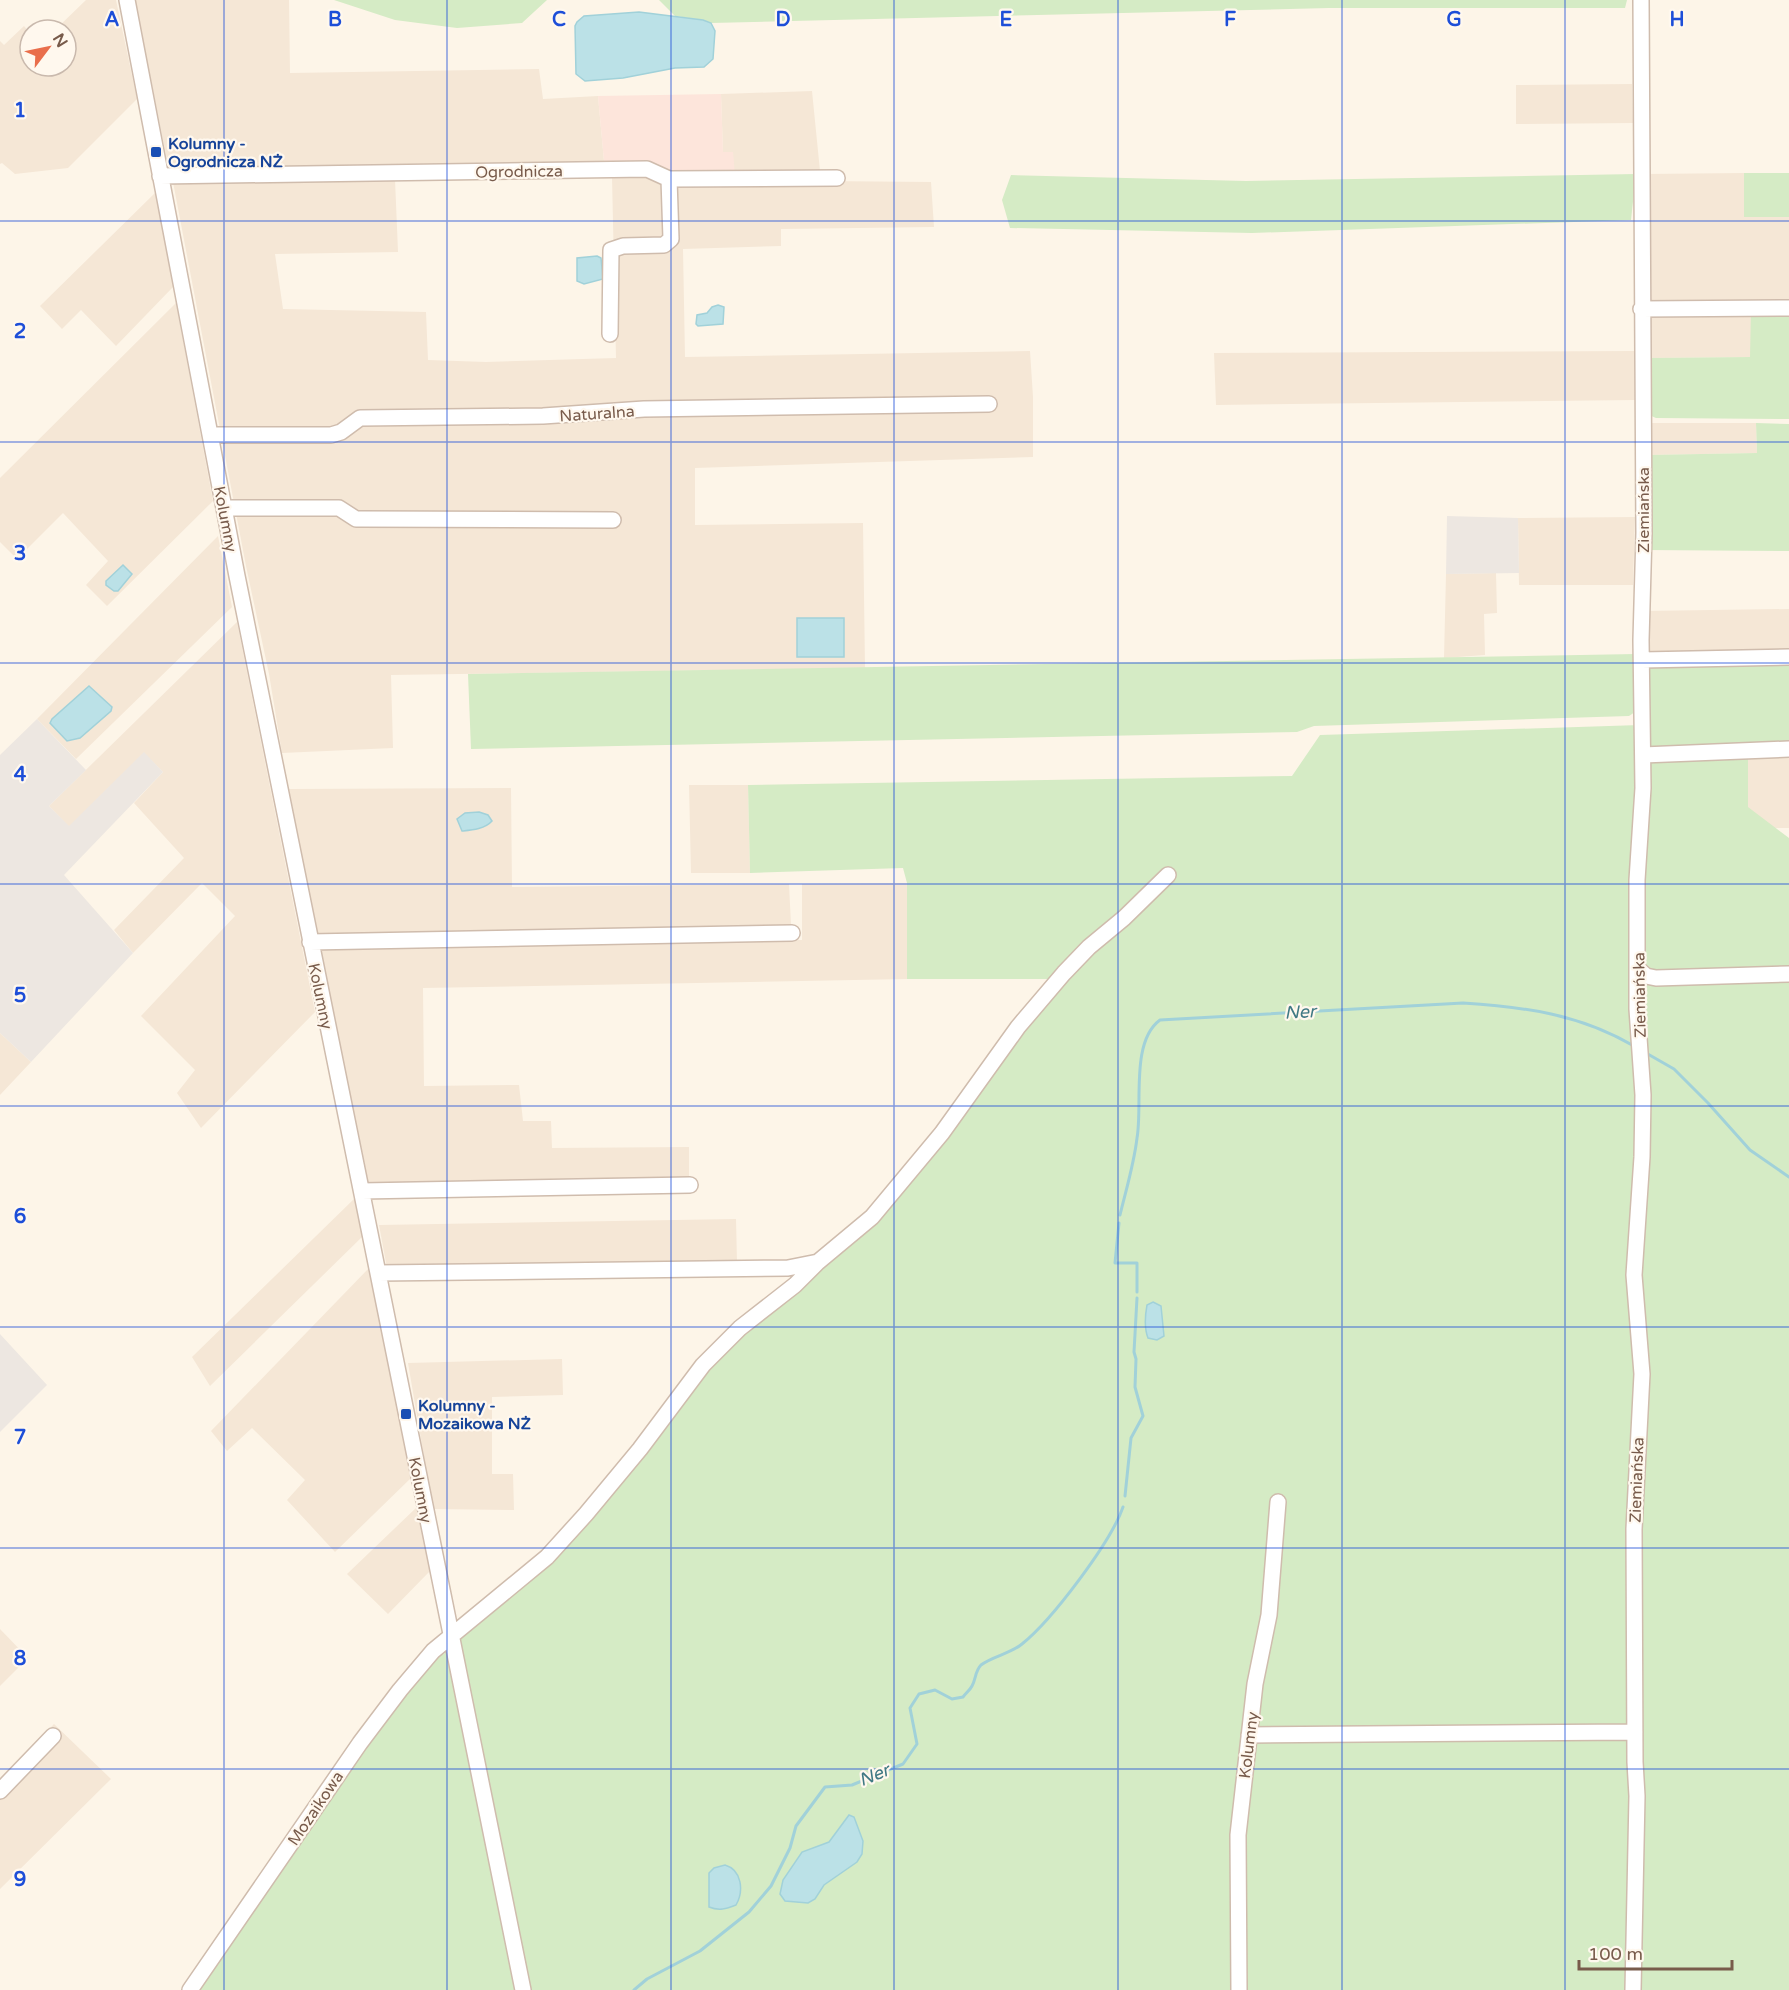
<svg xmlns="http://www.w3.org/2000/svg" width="1789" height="1990" font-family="'Varela Round',sans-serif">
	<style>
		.residential { fill: #f5e7d6 }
		.commercial { fill: #fde5db }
		.industrial { fill: #ede7e1 }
		.green { fill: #d5ebc5 }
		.water { fill: #bbe1e7; stroke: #a1d1d9; stroke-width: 1.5 }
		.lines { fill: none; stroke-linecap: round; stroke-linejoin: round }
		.stream { stroke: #a1d1d9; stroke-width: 3 }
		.minor-casing { stroke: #cfbcad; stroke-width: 18 }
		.minor { stroke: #fff; stroke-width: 15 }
		.grid { fill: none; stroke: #1d4ed8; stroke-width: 1.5; stroke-opacity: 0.55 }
		.transit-dot { fill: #1a4fb4; stroke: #fff8ee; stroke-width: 2 }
		.labels { text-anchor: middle; stroke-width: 4.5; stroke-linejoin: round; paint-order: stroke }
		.transit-label { font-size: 16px; font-weight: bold; fill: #164399; stroke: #fff8ee; text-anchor: start }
		.street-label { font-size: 16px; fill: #785b4b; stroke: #fff8ee }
		.water-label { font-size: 18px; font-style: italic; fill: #407984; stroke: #fff8ee }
		.grid-label { font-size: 20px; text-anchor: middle; font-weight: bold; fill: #1d4ed8; stroke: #fff8ee; stroke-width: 4.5; stroke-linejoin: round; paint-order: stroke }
	</style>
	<rect width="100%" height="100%" fill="#fdf5e8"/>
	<!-- residential -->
	<path class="residential" d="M86,0H116L137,99L68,168L15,174L2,163L0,164V41L4,45L24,26L30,33V66H66V30H55Z
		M135,0H289L290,73L539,69L543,99L598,96L604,161L169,170Z
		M1632,84L1633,123L1516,124V85Z
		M812,91L821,181L931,182L934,227L781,229V246L683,249L685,357L1030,351L1033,397V457L695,468V525L863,523L865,668L391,675L393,748L282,753L269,674L246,566L173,182L395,179L398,252L275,254L283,309L426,312L428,360L486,362L616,358L612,177H642L673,185L723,153L721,94Z
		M1744,173V217H1789V305H1647L1645,174Z
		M156,192L173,287L116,346L81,310L62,329L40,306Z
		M176,303L213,501L107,606L86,585L108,561L63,513L17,559L0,542V478Z
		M1751,310V357L1646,358L1647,315Z
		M1634,351L1635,400L1216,405L1214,353Z
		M1651,423H1756L1757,453L1646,455Z
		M1635,517L1633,585H1519L1518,518Z
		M218,536L232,607L76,759L37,719Z
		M1496,573L1497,613L1484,614L1485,655L1444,658L1446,574Z
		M1789,609V653L1645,655L1643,611Z
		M237,622L315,1012L201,1128L177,1093L195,1070L141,1016L235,916L202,883L133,953L114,930L184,858L134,803L163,772L144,753L69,827L49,806Z
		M1789,752V828H1748V753Z
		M689,785H748L750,873H691Z
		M511,788L512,887L789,884L791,925L317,936L289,789Z
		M907,883V979L423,988L424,1086L519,1085L523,1121H551L552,1148L689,1147V1180L369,1185L320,947L802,940V884Z
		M0,1033L31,1062L0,1095Z
		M355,1198L363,1236L210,1386L192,1357Z
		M736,1219L737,1262L387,1268L379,1225Z
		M369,1268L411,1478L335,1552L287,1500L305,1480L252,1428L227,1451L211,1431Z
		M562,1359L563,1395L492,1397V1474H513L514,1510L433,1509L408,1363Z
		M417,1507L430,1571L388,1614L347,1574Z
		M0,1629L28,1658L0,1686Z
		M54,1724L111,1779L0,1889V1780Z"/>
	<!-- commercial -->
	<path class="commercial" d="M721,94L723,152H733L735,175H674L656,164L604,161L598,96Z"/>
	<!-- industrial -->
	<path class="industrial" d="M1447,516L1518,518L1519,573L1446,574Z
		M37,719L86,770L49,806L69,826L144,752L163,772L64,875L133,953L31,1062L0,1033V755Z
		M0,1334L47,1385L0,1432Z"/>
	<!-- green -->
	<path class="green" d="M334,0H547L522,23L457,28L395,20Z
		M659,0H1627L1625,8H1329L711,23L703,20L675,16Z
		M1744,173H1789V217H1744Z
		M1636,174L1631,220L1252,233L1010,228L1002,200L1011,175L1246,181Z
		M1751,310H1789V419L1656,418L1647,414L1646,358L1750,357Z
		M1756,423L1789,424V551L1645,550L1646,455L1757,453Z
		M1789,653V747L1748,753V807L1789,838V1990H196L353,1760L436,1656L444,1654L461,1628L535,1570L717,1355L861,1228L1058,979H907V883L903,868L750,873L748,785L1292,776L1320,735L1640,725L1645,655Z
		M1636,654L1635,712L1629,716L1314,726L1297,732L471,749L468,674Z"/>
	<!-- water -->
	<path class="water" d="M639,12L703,20L711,23L715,31L713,59L704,67L675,68L623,78L585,81L576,74L575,26L577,22L584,16Z
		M597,256L601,258L603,279L584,284L577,281V258Z
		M718,305L724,307L723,324L698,326L696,324L697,315L707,313L712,307Z
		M123,565L132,574L118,591H114L106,585V581Z
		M797,618H844V657H797Z
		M89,686L112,707L111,711L80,738L67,741L50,723L52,719Z
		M479,812L488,815L492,821C485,829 472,830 462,831L457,819L465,813Z
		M1153,1302L1161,1306L1164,1336L1157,1340L1148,1338C1144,1328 1145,1316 1147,1305Z
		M849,1815L854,1817L863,1841L862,1854L857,1862L824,1885L815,1899L808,1903L785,1901L780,1894L783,1880L802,1852L829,1842Z
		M725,1865C742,1870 744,1891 736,1905C726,1909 719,1911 709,1907V1873L714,1868Z"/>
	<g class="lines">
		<!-- stream -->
		<path class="stream" d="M1646,1053L1674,1069L1708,1103L1750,1150L1789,1177
			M1120,1215C1126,1190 1134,1164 1137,1138C1143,1105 1130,1042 1160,1020L1463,1003C1525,1007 1579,1014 1634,1046
			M1119,1223L1115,1263H1137V1292
			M1125,1496L1131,1438L1143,1416L1135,1387L1136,1359L1134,1352L1137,1298
			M634,1990L647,1979L700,1951L749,1912L771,1886L790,1848L796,1826L825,1787L852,1785L903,1764L917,1744L910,1708L919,1694L935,1690L952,1699L963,1697C966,1693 970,1690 972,1686C976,1679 975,1671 981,1665C993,1656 1010,1654 1022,1644C1052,1620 1111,1542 1123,1507"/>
		<!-- minor casing -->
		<g class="minor-casing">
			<path id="minor" d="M127,0L237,576L523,1990
				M160,176L647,169L669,179L837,178
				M1641,309L1789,308
				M610,334L611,250L623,246L664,245L671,239L669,179
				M210,435H331L341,432L360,418L543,416L644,409L989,404
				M224,508H339L356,519H361L613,520
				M1642,660L1789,657
				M1643,755L1789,749
				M310,942L792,933
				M1638,969L1646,976L1656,978L1789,974
				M362,1191L690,1185
				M378,1273L788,1268L818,1262
				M1249,1735L1635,1732
				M0,1791L53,1736
				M190,1990L360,1743L400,1690L433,1651L547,1557L586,1514L640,1449L703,1365L740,1328L795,1285L818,1262L872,1217L942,1133L1018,1027L1064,973L1089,947L1124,918L1168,875
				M1239,1990L1238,1835L1255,1684L1269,1615L1278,1502
				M1633,1990L1637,1796L1635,1762L1634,1529L1642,1374L1634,1275L1642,1157L1643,1095L1637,1009V880L1643,788L1641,640L1644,533L1641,0"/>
		</g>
		<!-- minor -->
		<use href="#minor" class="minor"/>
	</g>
	<!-- grid -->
	<path class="grid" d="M224,0V1990M447,0V1990M671,0V1990M894,0V1990M1118,0V1990M1342,0V1990M1565,0V1990M0,221H1789M0,442H1789M0,663H1789M0,884H1789M0,1106H1789M0,1327H1789M0,1548H1789M0,1769H1789"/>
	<!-- markers -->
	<g class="transit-dot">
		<rect x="150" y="146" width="12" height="12" rx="3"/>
		<rect x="400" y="1408" width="12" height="12" rx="3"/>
	</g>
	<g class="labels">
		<!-- transit labels -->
		<g class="transit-label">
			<text x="168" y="149">Kolumny -<tspan x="168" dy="18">Ogrodnicza NŻ</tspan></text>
			<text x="418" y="1411">Kolumny -<tspan x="418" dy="18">Mozaikowa NŻ</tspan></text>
		</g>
		<!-- street labels -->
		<g class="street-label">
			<text transform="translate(519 171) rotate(-1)" y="6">Ogrodnicza</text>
			<text transform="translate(597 413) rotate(-4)" y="6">Naturalna</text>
			<text transform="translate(1643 510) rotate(-90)" y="6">Ziemiańska</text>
			<text transform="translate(226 519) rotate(79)" y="6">Kolumny</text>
			<text transform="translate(1639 995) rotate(-91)" y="6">Ziemiańska</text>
			<text transform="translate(321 996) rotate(78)" y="6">Kolumny</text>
			<text transform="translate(1636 1480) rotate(-88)" y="6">Ziemiańska</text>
			<text transform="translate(421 1490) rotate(79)" y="6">Kolumny</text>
			<text transform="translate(1248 1745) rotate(-83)" y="6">Kolumny</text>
			<text transform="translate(315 1808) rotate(-56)" y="6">Mozaikowa</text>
		</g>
		<!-- water labels -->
		<g class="water-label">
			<text transform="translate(1300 1012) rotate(-3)" y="6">Ner</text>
			<text transform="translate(874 1775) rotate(-22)" y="6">Ner</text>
		</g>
	</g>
	<g class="grid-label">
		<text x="112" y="26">A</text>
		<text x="335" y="26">B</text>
		<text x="559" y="26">C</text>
		<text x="783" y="26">D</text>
		<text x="1006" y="26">E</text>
		<text x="1230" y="26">F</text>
		<text x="1454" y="26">G</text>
		<text x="1677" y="26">H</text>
		<text x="20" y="117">1</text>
		<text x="20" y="338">2</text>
		<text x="20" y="560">3</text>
		<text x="20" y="781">4</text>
		<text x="20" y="1002">5</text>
		<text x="20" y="1223">6</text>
		<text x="20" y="1444">7</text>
		<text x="20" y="1665">8</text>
		<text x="20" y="1886">9</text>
	</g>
	<!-- north arrow -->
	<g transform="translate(48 48) rotate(58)"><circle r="28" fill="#fff8ee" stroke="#c9b9ad" stroke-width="1.5"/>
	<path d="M0-4.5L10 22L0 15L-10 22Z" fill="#e96e4b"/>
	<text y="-9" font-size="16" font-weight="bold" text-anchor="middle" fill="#785b4b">N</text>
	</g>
	<!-- scale -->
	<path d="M1579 1960v9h153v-9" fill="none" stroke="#785b4b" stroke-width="3"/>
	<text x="1588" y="1960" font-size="18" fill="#785b4b" stroke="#fff8ee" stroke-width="4.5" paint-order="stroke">100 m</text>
</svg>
